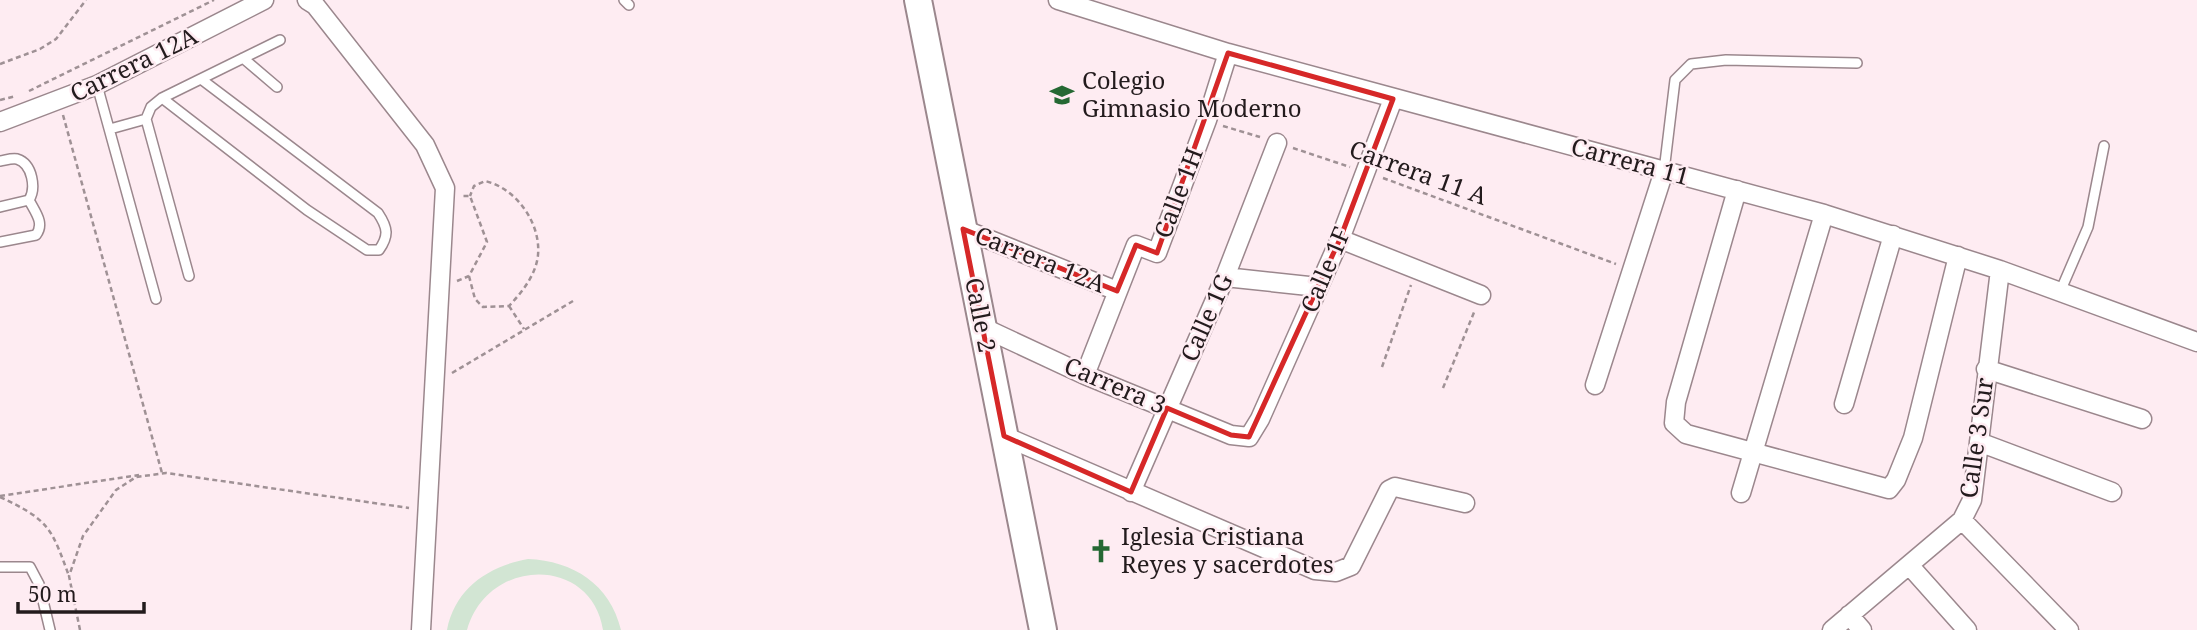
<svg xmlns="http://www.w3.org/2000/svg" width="2197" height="630" font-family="'Noto Serif',serif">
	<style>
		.grass { fill: #d2e5d3 }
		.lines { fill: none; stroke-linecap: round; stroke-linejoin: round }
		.lane-casing { stroke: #9b878d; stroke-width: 12 }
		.street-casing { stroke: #9b878d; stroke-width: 21 }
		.secondary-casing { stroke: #9b878d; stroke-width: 30 }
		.path { stroke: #9f9195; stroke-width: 2.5; stroke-dasharray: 5 3.5; stroke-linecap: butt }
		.lane { stroke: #fff; stroke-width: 9 }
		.street { stroke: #fff; stroke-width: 18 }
		.secondary { stroke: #fff; stroke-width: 26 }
		.marked { fill: none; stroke: #d62828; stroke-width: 5; stroke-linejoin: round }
		.labels { text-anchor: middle; stroke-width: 5; stroke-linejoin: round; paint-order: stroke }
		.street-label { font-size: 24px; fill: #231b1d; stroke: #feecf2 }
		.poi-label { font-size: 24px; fill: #231b1d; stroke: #feecf2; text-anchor: start }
	</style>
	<rect width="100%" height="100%" fill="#feecf2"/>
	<!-- grass -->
	<path class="grass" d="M528,559C573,561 610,584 621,630H603C592,556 488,556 467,630H447C455,588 489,566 528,559Z"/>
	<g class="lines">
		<!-- lane casing -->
		<g class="lane-casing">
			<path id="lane" d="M624,0L629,5
				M243,58L277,87
				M97,85L156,299
				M162,98L307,210L367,250H379C389,236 388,228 378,213L201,79
				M146,119L189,276
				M110,129L146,119L151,107L162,98L280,40
				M0,161C6,160 12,158 17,159C33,164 36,189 29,200L0,207
				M1664,171L1675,80L1691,64L1726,60L1857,63
				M0,242L36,235C45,223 35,212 29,200
				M2060,292L2088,227L2104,146
				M0,567H30L39,584L50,630"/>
		</g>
		<!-- street casing -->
		<g class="street-casing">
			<path id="street" d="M307,0L315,5L425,145L445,188L421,630
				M1058,0L1228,53L1824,214L2000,270L2197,342
				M0,122L97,85L264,0
				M1737,190L1676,402L1674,423L1686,434L1889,489L1896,480L1913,438L1958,256
				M963,229L1117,291
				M1340,239L1481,295
				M1225,277L1318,287
				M982,327L1085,375L1231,435L1249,437L1260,419L1340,239L1393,99
				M1986,369L2142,419
				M1085,375L1136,245L1157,253L1207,120L1228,53
				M1595,385L1664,171
				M1844,404L1893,235
				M1004,436L1315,570L1336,572L1351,566L1389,490L1395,487L1465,503
				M1979,442L2112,492
				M1131,492L1225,277L1277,143
				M1741,493L1824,214
				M1962,520L2069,630
				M1909,565L1967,630
				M1849,615L1862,630
				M1832,630L1962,520L1972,500L2000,270"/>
		</g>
		<!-- secondary casing -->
		<g class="secondary-casing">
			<path id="secondary" d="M918,0L1043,630"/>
		</g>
		<!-- path -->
		<path class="path" d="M0,64L40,49L56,39L86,0
			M29,91L214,0
			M0,100L16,96
			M63,115L162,473
			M1223,126L1260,137
			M1293,148L1350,167
			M1383,178L1616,264
			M469,276L475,299L483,307L509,306C522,292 536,275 538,255C541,223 516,188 485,181L474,186L470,196
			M457,281L469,276L487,242L470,196H462
			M509,306L524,329
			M1382,367L1411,285
			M452,373L573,301
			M1443,388L1475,310
			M0,496L139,475
			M0,497C49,520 51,527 69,576
			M80,630L69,576L83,536L116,490L136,477L166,473L409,508"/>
		<!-- lane -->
		<use href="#lane" class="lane"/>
		<!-- street -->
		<use href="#street" class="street"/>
		<!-- secondary -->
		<use href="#secondary" class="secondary"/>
	</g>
	<!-- marked area -->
	<path class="marked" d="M1228,53L1393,99L1340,239L1249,437L1231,435L1167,408L1131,492L1004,436L963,229L1117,291L1136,245L1157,253Z"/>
	<!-- icons -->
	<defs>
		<g id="school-bare" transform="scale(1.89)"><path d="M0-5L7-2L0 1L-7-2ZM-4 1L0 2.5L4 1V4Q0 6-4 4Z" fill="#256833" stroke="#feecf2" stroke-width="2.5" paint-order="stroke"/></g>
		<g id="church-bare" transform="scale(1.89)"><path d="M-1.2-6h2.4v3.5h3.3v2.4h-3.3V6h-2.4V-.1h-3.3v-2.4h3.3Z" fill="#256833" stroke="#feecf2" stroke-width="2.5" paint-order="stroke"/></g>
	</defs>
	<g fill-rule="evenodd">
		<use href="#school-bare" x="1062" y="95"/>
		<use href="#church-bare" x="1101" y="551"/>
	</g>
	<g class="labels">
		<!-- street labels -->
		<g class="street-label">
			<text transform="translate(134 65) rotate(-26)" y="8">Carrera 12A</text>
			<text transform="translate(1630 162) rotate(15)" y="8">Carrera 11</text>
			<text transform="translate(1418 173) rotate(20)" y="8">Carrera 11 A</text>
			<text transform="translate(1179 193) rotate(-69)" y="8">Calle 1H</text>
			<text transform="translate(1040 260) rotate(22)" y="8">Carrera 12A</text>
			<text transform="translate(1326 270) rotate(-67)" y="8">Calle 1F</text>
			<text transform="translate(980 315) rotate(79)" y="8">Calle 2</text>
			<text transform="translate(1207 318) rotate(-66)" y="8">Calle 1G</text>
			<text transform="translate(1115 386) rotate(23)" y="8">Carrera 3</text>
			<text transform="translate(1977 438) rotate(-82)" y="8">Calle 3 Sur</text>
		</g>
		<!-- poi labels -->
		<g class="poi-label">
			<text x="1082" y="89">Colegio<tspan x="1082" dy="28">Gimnasio Moderno</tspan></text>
			<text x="1121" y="545">Iglesia Cristiana<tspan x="1121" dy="28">Reyes y sacerdotes</tspan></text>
		</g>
	</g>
	<!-- scale -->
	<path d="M18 602v10h126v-10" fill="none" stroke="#231b1d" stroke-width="3.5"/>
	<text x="28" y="602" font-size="21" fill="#231b1d" stroke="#feecf2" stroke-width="5" paint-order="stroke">50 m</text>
</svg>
